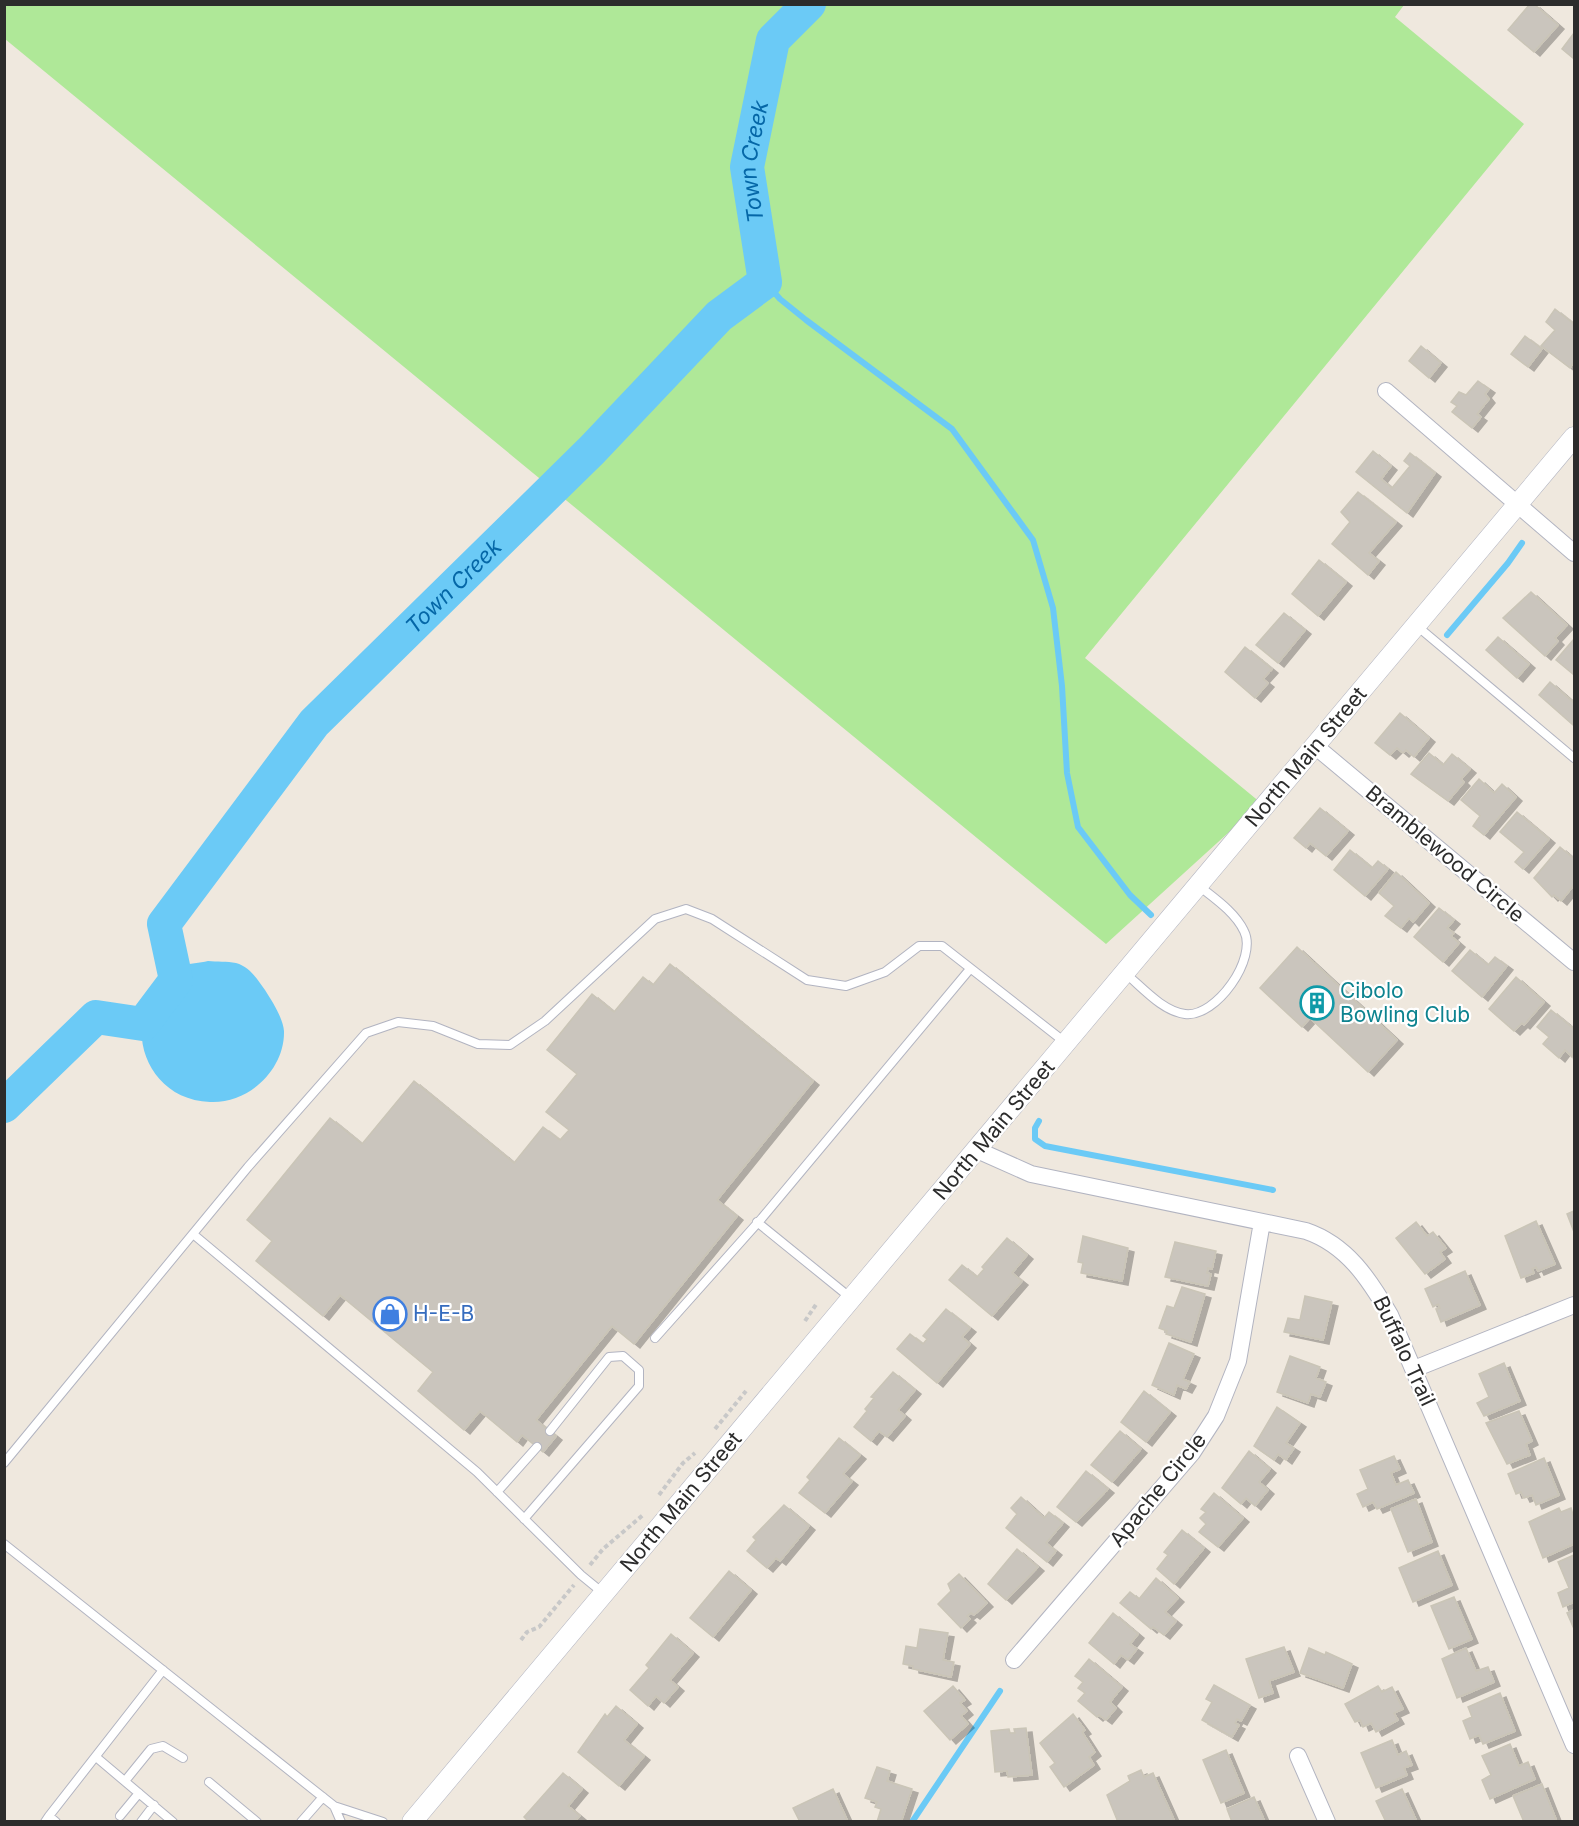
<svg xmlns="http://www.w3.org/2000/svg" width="1579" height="1826" font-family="Inter,sans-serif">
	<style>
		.green { fill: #afe898 }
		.water { fill: #6bcaf6 }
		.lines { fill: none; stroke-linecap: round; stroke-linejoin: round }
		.stream { stroke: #6bcaf6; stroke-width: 6 }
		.river { stroke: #6bcaf6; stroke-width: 34 }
		.building { fill: #cac5bd; stroke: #cac5b7; stroke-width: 1.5; filter: url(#shadow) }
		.service-casing { stroke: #b2b4c1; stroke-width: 10 }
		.minor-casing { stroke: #b2b4c1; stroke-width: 18 }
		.tertiary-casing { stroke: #b2b4c1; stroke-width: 21 }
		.path { stroke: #c8c8c8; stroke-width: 4; stroke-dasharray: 4.5 3; stroke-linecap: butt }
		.service { stroke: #fff; stroke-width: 8 }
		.minor { stroke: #fff; stroke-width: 16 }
		.tertiary { stroke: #fff; stroke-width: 20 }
		.labels { text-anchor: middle; stroke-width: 4.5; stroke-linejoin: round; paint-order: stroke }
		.street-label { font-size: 21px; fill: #2c2c2c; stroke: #fff }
		.culture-label { font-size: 21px; fill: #0d838f; stroke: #fff; text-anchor: start }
		.shop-label { font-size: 21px; fill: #366cbe; stroke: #fff; text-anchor: start }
		.water-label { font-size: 22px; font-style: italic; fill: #0567a7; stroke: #fff }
	</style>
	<defs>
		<filter id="shadow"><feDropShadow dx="6" dy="4" stdDeviation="0" flood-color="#0004"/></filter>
	</defs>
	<rect width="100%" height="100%" fill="#efe8de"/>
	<!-- green -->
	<path class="green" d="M4,5H1404L1395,17L1524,124L1085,658L1261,803L1106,944L5,39Z"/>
	<!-- water -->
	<path class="water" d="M208,961C217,962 227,961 236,963C250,967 257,979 265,990C272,1001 283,1018 284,1031C285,1070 248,1104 210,1102C136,1099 115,1002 182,966C189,963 200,963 208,961Z"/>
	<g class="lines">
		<!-- stream -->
		<path class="stream" d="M765,282L780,299L806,320L952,429L1033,540L1053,608L1062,686L1067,773L1078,827L1130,895L1151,915
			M1447,635L1508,563L1522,543
			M1039,1121L1035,1128V1139L1045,1146L1273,1190
			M912,1822L1000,1691"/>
		<!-- river -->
		<path class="river" id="s1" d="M4,1106L96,1017L143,1024L176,980L164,924L314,723L592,450L719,316L765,282L747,167L773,40L809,4"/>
	</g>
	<!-- building -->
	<path class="building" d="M1530,4H1534L1558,25L1534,52L1508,30Z
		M1574,33V59L1562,49Z
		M1555,309L1574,324V362L1570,368L1541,346L1555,330L1546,322Z
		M1525,336L1542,349L1528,367L1511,354Z
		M1421,346L1441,363L1429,378L1409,361Z
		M1478,381L1489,389L1485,394L1489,399L1477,414L1481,417L1472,428L1452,412L1457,406L1451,402L1459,392L1466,395Z
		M1373,451L1391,466L1381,479L1392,488L1410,466L1404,461L1410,453L1435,473L1407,513L1356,472Z
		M1358,492L1396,522L1369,553L1379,561L1368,575L1332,544L1350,522L1341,512Z
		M1319,560L1346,582L1318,616L1292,594Z
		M1531,592L1567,625L1555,638L1558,641L1545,656L1503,618Z
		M1284,613L1305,630L1278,663L1256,645Z
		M1498,637L1529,664L1517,678L1486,650Z
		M1574,639V675L1556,660Z
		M1245,647L1272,669L1263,679L1268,683L1255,698L1225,672Z
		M1550,682L1574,703L1573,725L1539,695Z
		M1400,713L1429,738L1414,757L1406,750L1403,753L1397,748L1390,755L1375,743Z
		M1429,753L1443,765L1452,754L1470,769L1461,779L1464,782L1448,801L1411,774Z
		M1479,779L1494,793L1502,784L1516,797L1484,835L1473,826L1480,816L1461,800Z
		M1320,808L1348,831L1326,856L1310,843L1306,848L1294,838Z
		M1517,812L1549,839L1523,869L1515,862L1524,852L1500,832Z
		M1560,847L1574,859V885L1561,901L1554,895L1552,897L1534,878Z
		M1350,850L1372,868L1378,861L1388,869L1365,896L1334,870Z
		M1396,872L1429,903L1413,922L1409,918L1401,928L1385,916L1394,906L1379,893Z
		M1439,908L1454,920L1447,928L1454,933L1451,936L1459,943L1443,962L1414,937Z
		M1297,947L1397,1040L1368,1072L1310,1018L1302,1027L1260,988Z
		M1470,950L1488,965L1495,957L1507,966L1482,997L1452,971Z
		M670,964L813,1081L717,1200L737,1216L634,1344L612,1326L536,1420L556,1436L543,1452L522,1435L517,1442L480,1411L464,1430L418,1391L433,1372L340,1295L323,1316L256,1261L272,1241L247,1220L330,1118L362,1144L414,1081L514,1163L543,1127L560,1140L569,1130L546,1112L577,1074L547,1050L592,994L614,1012L643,977L653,985Z
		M1516,977L1544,1002L1524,1025L1522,1023L1514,1031L1489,1009Z
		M1551,1010L1574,1029L1572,1057L1565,1050L1559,1058L1543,1044L1549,1037L1537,1027Z
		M1574,1211V1232L1567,1214Z
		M1536,1221L1555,1264L1538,1271L1536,1267L1532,1269L1534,1273L1521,1278L1505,1236Z
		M1416,1222L1427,1236L1433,1232L1446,1248L1440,1252L1445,1259L1425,1274L1396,1238Z
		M1083,1236L1128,1248L1122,1281L1081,1273L1083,1263L1078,1262Z
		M1007,1238L1027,1255L1012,1273L1022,1281L992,1316L949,1280L962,1265L977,1277L984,1269L982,1267Z
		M1175,1242L1216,1251L1212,1269L1208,1268L1207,1273L1211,1274L1208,1286L1165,1277Z
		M1465,1271L1480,1305L1441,1322L1436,1309L1440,1308L1438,1304L1433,1307L1425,1289Z
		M1182,1287L1205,1294L1191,1342L1166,1334L1167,1331L1159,1328L1167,1306L1174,1308Z
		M1305,1296L1332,1302L1323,1340L1284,1332L1288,1318L1300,1320Z
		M946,1309L970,1328L962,1337L970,1344L937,1383L897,1349L910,1334L923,1344L927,1339L923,1336Z
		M1169,1343L1194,1354L1183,1379L1190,1382L1186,1389L1177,1385L1174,1395L1152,1385Z
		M1290,1356L1320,1367L1316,1378L1326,1382L1320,1397L1311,1394L1308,1403L1277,1392Z
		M1504,1363L1520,1401L1484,1416L1477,1403L1489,1397L1479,1374Z
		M893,1372L915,1390L898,1410L905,1416L887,1437L879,1431L871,1441L854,1427L867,1411L865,1409L874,1398L871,1397Z
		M1144,1391L1170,1412L1146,1442L1121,1422Z
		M1277,1407L1300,1423L1286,1443L1294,1448L1286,1460L1278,1454L1274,1460L1254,1446Z
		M1519,1411L1532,1441L1526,1444L1530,1455L1507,1464L1486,1423Z
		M1120,1431L1141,1449L1112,1482L1091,1465Z
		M839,1438L860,1455L843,1474L852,1481L825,1513L799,1493L810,1480L807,1477Z
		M1249,1451L1270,1469L1259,1482L1268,1490L1255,1506L1246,1498L1241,1504L1222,1488Z
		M1394,1456L1400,1469L1391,1473L1396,1485L1408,1480L1414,1493L1377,1509L1373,1502L1363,1507L1357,1494L1368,1489L1360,1470Z
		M1544,1458L1559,1495L1536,1505L1532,1495L1524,1498L1521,1492L1516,1494L1508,1474Z
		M1086,1471L1108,1489L1076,1522L1057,1507Z
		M1214,1493L1243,1518L1218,1547L1199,1532L1206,1524L1200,1518L1206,1512L1201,1509Z
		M1021,1497L1044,1518L1049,1512L1063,1523L1046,1543L1056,1551L1047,1562L1006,1528L1017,1514L1011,1508Z
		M1416,1499L1432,1542L1408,1552L1391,1509Z
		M784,1505L809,1526L780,1561L776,1558L767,1568L747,1551L756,1540L753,1537Z
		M1559,1508L1561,1512L1571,1508L1574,1518V1544L1543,1558L1529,1522Z
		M1182,1530L1204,1548L1174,1584L1157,1569L1168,1555L1164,1552Z
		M1017,1549L1038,1567L1006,1600L988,1584Z
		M1438,1551L1452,1585L1413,1602L1399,1568Z
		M1574,1555V1602L1563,1607L1558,1593L1569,1588L1558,1562Z
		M729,1571L751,1590L713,1637L690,1618Z
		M959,1574L987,1603L974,1615L971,1613L967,1616L970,1619L961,1628L938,1604L951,1591L948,1584Z
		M1156,1578L1178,1598L1165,1612L1176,1621L1164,1635L1153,1627L1151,1629L1120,1603L1130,1592L1139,1599Z
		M1454,1597L1472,1639L1449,1649L1431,1606Z
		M1574,1610V1629L1567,1613Z
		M1113,1613L1138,1634L1130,1644L1137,1649L1128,1660L1121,1655L1114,1664L1089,1643Z
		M920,1629L948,1633L943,1660L954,1662L951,1677L913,1669V1666L903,1664L906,1646L917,1648Z
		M671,1634L693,1653L670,1680L678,1687L664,1703L656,1696L648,1706L630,1690L649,1668L646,1665Z
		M1284,1647L1294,1672L1269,1681L1273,1693L1259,1698L1246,1659Z
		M1309,1648L1325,1655L1326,1652L1352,1664L1343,1688L1300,1673Z
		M1466,1648L1476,1671L1488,1667L1494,1682L1457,1698L1442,1659Z
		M1089,1659L1122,1687L1110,1702L1116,1708L1106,1720L1099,1715L1097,1717L1078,1701L1085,1693L1078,1688L1083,1682L1075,1676Z
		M1214,1685L1250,1705L1241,1721L1237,1719L1235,1723L1239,1725L1232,1737L1202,1720L1212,1702L1206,1699Z
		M953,1686L965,1700L960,1703L967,1711L961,1716L968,1724L950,1740L924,1711Z
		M1378,1686L1382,1692L1392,1687L1403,1709L1394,1713L1398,1720L1376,1732L1371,1723L1363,1727L1360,1720L1355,1722L1345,1704Z
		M1500,1693L1515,1731L1483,1744L1479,1735L1470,1739L1463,1721L1472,1717L1468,1707Z
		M616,1706L637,1724L624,1740L644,1756L619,1786L578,1752L605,1714L607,1717Z
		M1073,1714L1085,1730L1082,1732L1095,1752L1089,1757L1094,1765L1064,1787L1050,1767L1055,1763L1040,1743Z
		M1026,1728L1032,1775L1008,1777L1007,1771L995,1772L991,1731L1009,1729L1010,1733H1015L1014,1729Z
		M1392,1740L1398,1755L1406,1751L1412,1765L1404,1768L1407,1775L1376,1788L1361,1753Z
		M1510,1744L1519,1766L1528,1762L1535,1779L1490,1799L1482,1780L1491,1775L1482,1756Z
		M1226,1750L1244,1793L1221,1803L1203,1760Z
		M877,1767L890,1771L887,1781L912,1789L901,1822H877L881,1809L875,1807L877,1802L865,1798Z
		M1141,1770L1144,1777L1153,1773L1175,1822H1118L1107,1795L1130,1781L1128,1776Z
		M563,1773L582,1789L568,1806L580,1816L574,1822H529L524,1817Z
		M1542,1784L1557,1822H1524L1513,1796Z
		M833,1789L848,1822H800L793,1808Z
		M1402,1789L1417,1822H1386L1376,1801Z
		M1254,1797L1265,1822H1232L1227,1809Z"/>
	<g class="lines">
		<!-- service casing -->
		<g class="service-casing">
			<path id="service" d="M1417,626L1574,758
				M1125,973C1142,987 1162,1011 1185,1014C1216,1018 1258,958 1244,931C1235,912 1214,898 1199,886
				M757,1222L852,1299
				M193,1234L477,1472L581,1575L603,1593
				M655,1338L762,1218L970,969
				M4,1463L248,1167L366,1033L398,1022L433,1026L478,1044L510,1045L545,1021L655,919L686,909L712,919L807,980L846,986L885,972L919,946H942L1066,1043
				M497,1492L537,1447
				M524,1519L639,1386V1370L623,1356L609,1357L550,1431
				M4,1544L334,1806
				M96,1757L173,1822
				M125,1781L151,1749L163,1746L183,1758
				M209,1782L257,1822
				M49,1816L163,1670
				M120,1816L139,1793
				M45,1822L49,1816L56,1822
				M141,1822L154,1805
				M301,1822L323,1797
				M341,1822L334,1806L383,1822"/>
		</g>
		<!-- minor casing -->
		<g class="minor-casing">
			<path id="minor" d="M1386,391L1574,553
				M1315,746L1574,962
				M977,1150L1031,1174L1306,1231C1347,1245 1369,1279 1390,1315L1574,1745
				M1414,1369L1574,1305
				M1014,1660L1192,1453L1216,1416L1238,1361L1262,1222
				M1298,1756L1327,1822"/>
		</g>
		<!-- tertiary casing -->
		<g class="tertiary-casing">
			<path id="tertiary" d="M412,1822L1574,437"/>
		</g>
		<!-- path -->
		<path class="path" d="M805,1321L817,1303
			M715,1429L746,1391
			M659,1495L683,1463L695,1453
			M590,1565L603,1549L643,1515
			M521,1640L527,1632L539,1627L574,1585"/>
		<!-- service -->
		<use href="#service" class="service"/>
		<!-- minor -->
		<use href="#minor" class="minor"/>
		<!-- tertiary -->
		<use href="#tertiary" class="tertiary"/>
	</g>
	<!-- icons -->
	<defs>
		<g id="building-ring" transform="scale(1.725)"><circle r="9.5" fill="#fff" stroke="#0f9aa8" stroke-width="1.5"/><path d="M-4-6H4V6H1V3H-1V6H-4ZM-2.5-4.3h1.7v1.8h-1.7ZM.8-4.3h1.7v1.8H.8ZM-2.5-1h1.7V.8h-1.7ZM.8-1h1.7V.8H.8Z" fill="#0f9aa8"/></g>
		<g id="shop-ring" transform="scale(1.725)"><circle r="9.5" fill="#fff" stroke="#3f7fe0" stroke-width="1.5"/><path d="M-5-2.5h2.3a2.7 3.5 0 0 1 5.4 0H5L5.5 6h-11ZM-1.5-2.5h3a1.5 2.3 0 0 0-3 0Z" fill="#3f7fe0"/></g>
	</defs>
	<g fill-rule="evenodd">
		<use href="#building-ring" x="1317" y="1003"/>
		<use href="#shop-ring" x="390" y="1314"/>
	</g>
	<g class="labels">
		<!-- street labels -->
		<g class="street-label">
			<text transform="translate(1306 757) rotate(-50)" y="7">North Main Street</text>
			<text transform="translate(1445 854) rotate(40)" y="7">Bramblewood Circle</text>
			<text transform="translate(994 1130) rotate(-50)" y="7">North Main Street</text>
			<text transform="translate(1404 1351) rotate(65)" y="7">Buffalo Trail</text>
			<text transform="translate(1158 1490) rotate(-51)" y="7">Apache Circle</text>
			<text transform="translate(681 1502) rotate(-50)" y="7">North Main Street</text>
		</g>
		<!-- culture labels -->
		<g class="culture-label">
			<text x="1340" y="998">Cibolo<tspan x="1340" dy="24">Bowling Club</tspan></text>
		</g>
		<!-- shop labels -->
		<g class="shop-label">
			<text x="413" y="1321">H-E-B</text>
		</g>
		<!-- water labels -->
		<g class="water-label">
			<text dy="8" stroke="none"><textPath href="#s1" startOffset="1292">Town Creek</textPath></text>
			<text dy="8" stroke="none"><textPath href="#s1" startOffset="734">Town Creek</textPath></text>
		</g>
	</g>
	<!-- border -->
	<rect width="1579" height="1826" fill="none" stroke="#2c2c2c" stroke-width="12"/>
</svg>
